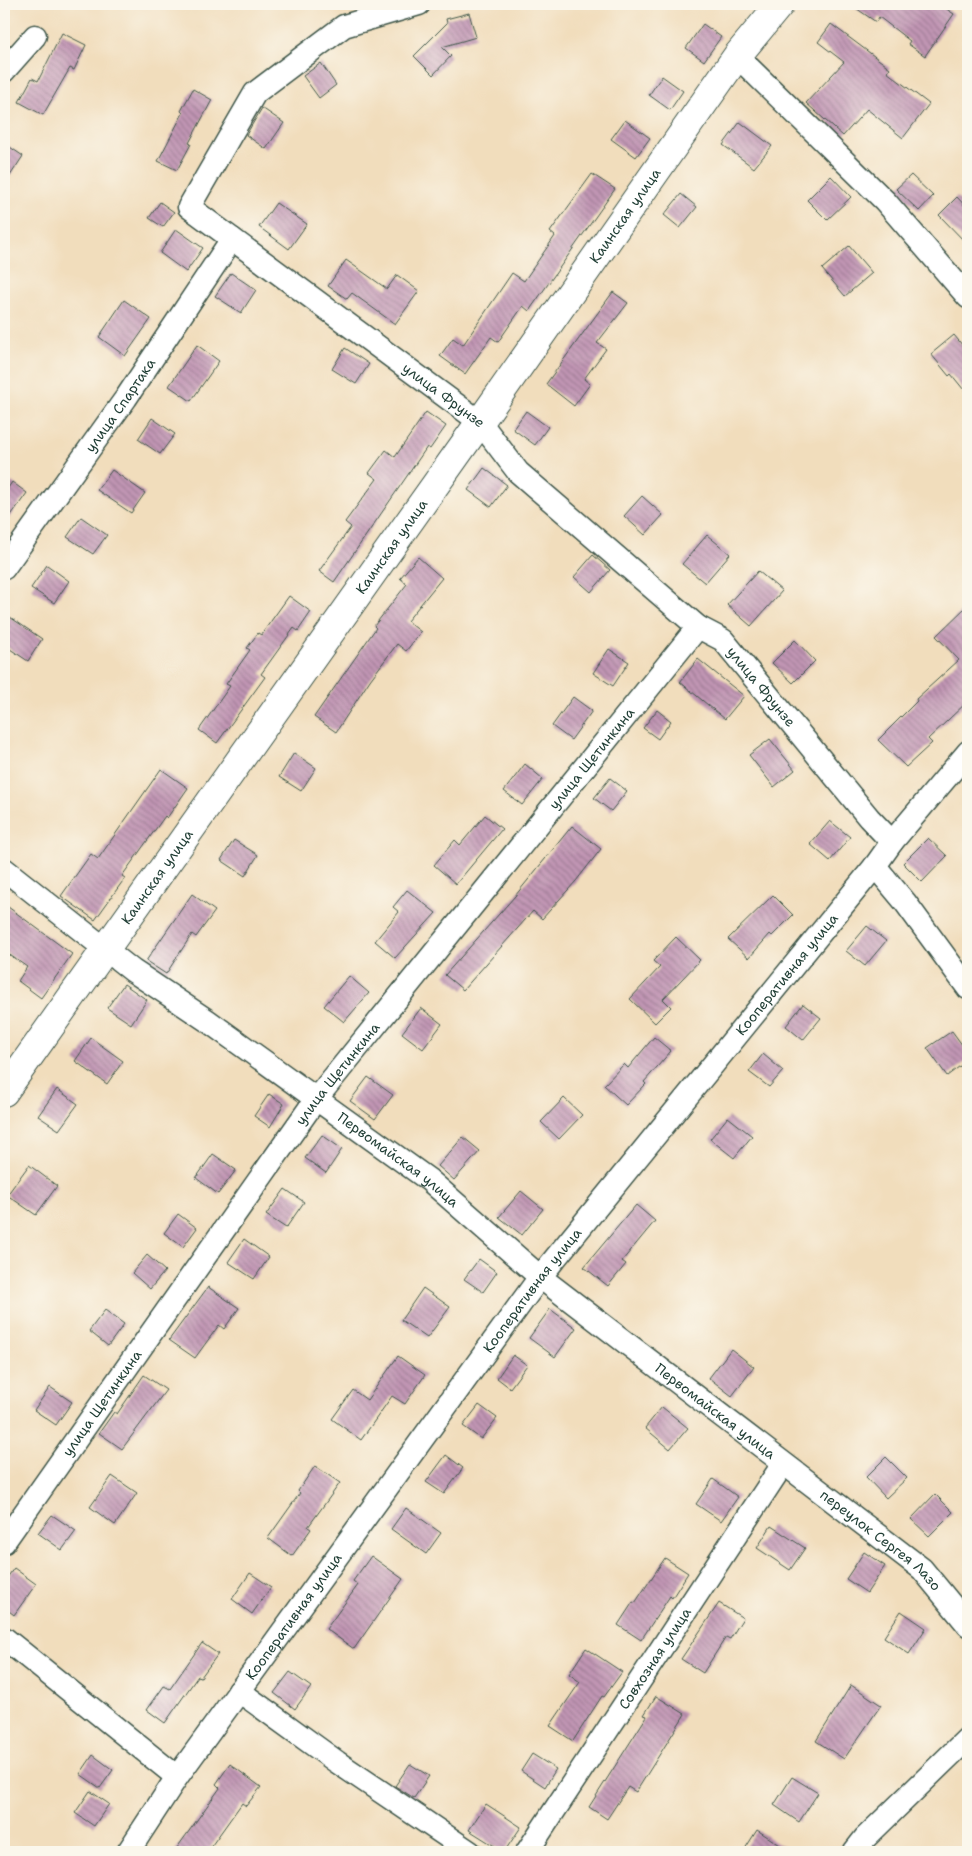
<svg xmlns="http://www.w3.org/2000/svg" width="972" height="1856" font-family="'Shantell Sans',sans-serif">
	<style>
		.building { fill: url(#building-back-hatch) }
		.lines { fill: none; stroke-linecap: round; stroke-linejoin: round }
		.minor-casing { stroke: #3e5548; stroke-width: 25 }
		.secondary-casing { stroke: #3e5548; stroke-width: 30 }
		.minor { stroke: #fff; stroke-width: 22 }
		.secondary { stroke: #fff; stroke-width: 28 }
		.labels { text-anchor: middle; stroke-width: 4.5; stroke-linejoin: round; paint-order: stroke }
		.street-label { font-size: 14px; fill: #1f3d34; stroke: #fbf7ec }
	</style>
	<defs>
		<pattern id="building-back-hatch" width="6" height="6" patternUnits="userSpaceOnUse" patternTransform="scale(1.25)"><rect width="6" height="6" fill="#c195b4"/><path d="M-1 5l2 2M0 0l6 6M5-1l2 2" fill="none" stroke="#9c7b93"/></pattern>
	</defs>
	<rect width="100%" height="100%" fill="#fbf7ec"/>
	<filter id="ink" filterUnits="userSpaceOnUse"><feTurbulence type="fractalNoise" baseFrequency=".02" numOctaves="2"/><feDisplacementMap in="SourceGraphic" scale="10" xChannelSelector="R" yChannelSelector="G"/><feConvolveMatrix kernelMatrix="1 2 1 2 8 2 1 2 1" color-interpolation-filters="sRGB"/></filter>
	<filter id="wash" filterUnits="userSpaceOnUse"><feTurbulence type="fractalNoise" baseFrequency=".0096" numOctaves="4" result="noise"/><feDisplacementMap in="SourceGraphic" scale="20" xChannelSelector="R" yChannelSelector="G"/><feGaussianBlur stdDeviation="1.12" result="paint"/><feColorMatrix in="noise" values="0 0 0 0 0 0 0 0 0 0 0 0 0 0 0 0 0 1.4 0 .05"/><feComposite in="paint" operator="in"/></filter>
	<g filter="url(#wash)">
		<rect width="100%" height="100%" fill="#f1ddbc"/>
		<g id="blocks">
			<!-- building -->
			<path class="building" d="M850,4H939L954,14L925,56L908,44L910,41L879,17L876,22Z
				M469,13L476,37L442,47L451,56L433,75L414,56L447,23L446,19Z
				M703,24L721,37L704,61L686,48Z
				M831,24L890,68L887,72L929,104L903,138L867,109L843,136L806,103L844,62L818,42Z
				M62,33L86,45L74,70L70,68L43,115L19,102L32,78L38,81Z
				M321,63L336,85L319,98L303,76Z
				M662,76L683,91L670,110L649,95Z
				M193,89L212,100L189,143L191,144L177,170L158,161L183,113L181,111Z
				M262,108L284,123L266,149L246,135Z
				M625,120L650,138L636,157L611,139Z
				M740,122L772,146L754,168L723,145Z
				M4,143L23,156L4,185Z
				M592,174L615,189L529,311L523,306L498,342L491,337L465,374L440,356L453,338L463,345L512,273L524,281L555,236L550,232Z
				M911,175L933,196L919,211L896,189Z
				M831,176L851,197L827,220L807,200Z
				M681,194L697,207L680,228L664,215Z
				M957,197L968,209V245L939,215Z
				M160,202L174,212L163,227L149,218Z
				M276,203L307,224L289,249L259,227Z
				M176,229L203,248L186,272L160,253Z
				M849,246L872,273L845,296L822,269Z
				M346,260L387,289L397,275L419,291L395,324L352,293L347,299L328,286Z
				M231,273L256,290L241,313L215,296Z
				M613,292L628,303L597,343L606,349L584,379L590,384L574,406L546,384Z
				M124,300L151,319L125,356L99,337Z
				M954,335L968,352V395L951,374L949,376L931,354Z
				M197,345L219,361L191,401L169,386Z
				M345,348L369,364L356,384L332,369Z
				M526,411L548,427L535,445L513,429Z
				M426,412L446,426L430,449L427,447L334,582L319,571L351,527L345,522L377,479L369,473L386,450L395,457Z
				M152,418L175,434L160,454L138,439Z
				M484,468L507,485L491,507L468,490Z
				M112,470L145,493L131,513L97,490Z
				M12,482L27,493L4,525V494Z
				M642,496L663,515L645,535L624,516Z
				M81,517L107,535L93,554L67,537Z
				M707,535L730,554L705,583L682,564Z
				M593,555L610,570L591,592L574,577Z
				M418,557L442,578L407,621L421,632L406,651L397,644L370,680L336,732L314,717L376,628L374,626L407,584L400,578Z
				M47,565L69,581L54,603L31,588Z
				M758,571L782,591L751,626L727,605Z
				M289,596L311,612L298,631L294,628L261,674L265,677L217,743L199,730L230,686L226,684L250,650L247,648L258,633L261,635Z
				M968,605V701L928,739L932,743L906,767L878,740L917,701L916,699L959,660L936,636Z
				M4,613L42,639L28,661L4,645Z
				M795,640L815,661L793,683L772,663Z
				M609,649L629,662L613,686L593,673Z
				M698,659L744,696L725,719L680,682Z
				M573,697L592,711L571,740L552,726Z
				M657,710L671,721L658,739L643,728Z
				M770,739L795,770L774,787L749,755Z
				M294,753L316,768L301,791L279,777Z
				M525,764L543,779L522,805L504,791Z
				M161,769L188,788L167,818L165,816L122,876L125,878L95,920L61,896L91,854L98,859Z
				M610,778L627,791L611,811L594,798Z
				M485,815L502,829L456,884L434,865L455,840L460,845Z
				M830,821L850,837L830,861L810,844Z
				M572,826L601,849L576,881L542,919L533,911L463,990L445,975L515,896Z
				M928,838L947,856L922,882L903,863Z
				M234,840L258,855L245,876L221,860Z
				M407,890L436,913L395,958L375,941L399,912L393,907Z
				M192,894L215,911L196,937L192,934L166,974L146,961Z
				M773,895L793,915L772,936L770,934L749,958L728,939Z
				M4,904L72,954L41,998L18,981L27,967L4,951Z
				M867,926L886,941L865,966L846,951Z
				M676,937L700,960L663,999L671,1007L655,1023L630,999L660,967L653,961Z
				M349,976L369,993L344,1022L324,1006Z
				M124,984L147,1000L131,1024L107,1008Z
				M803,1004L821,1018L803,1040L786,1026Z
				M421,1008L442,1024L423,1049L402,1033Z
				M952,1031L968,1053V1060L947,1076L927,1048Z
				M654,1037L671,1051L644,1082L646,1084L626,1105L604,1085L624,1064L628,1068Z
				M91,1038L123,1061L107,1084L75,1061Z
				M763,1054L783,1071L769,1087L749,1072Z
				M368,1077L393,1095L375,1119L350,1101Z
				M57,1089L78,1104L59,1130L38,1116Z
				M269,1094L284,1104L270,1127L254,1116Z
				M564,1098L582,1115L559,1139L541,1122Z
				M728,1117L752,1136L734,1158L710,1139Z
				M322,1135L342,1149L326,1173L305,1158Z
				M463,1137L480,1151L454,1180L438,1166Z
				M213,1154L236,1170L218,1194L196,1178Z
				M29,1165L57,1186L36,1215L7,1195Z
				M285,1189L304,1202L286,1228L266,1215Z
				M521,1191L543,1209L522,1235L499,1217Z
				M636,1205L655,1221L622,1261L626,1264L608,1286L584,1267Z
				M178,1214L197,1228L183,1247L164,1233Z
				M244,1239L269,1257L254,1279L228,1262Z
				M147,1255L165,1271L150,1289L132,1273Z
				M479,1259L497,1272L483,1292L464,1279Z
				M208,1287L239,1308L224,1329L219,1325L195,1358L169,1340Z
				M423,1288L450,1307L427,1338L401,1320Z
				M550,1309L576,1328L555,1357L529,1338Z
				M105,1310L124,1324L108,1346L89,1331Z
				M731,1349L754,1367L732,1396L709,1378Z
				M513,1355L527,1365L510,1388L497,1378Z
				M398,1356L425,1375L405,1404L392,1396L361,1440L332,1419L353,1390L367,1400Z
				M144,1375L166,1390L122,1449L99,1433L114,1412L117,1414Z
				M50,1387L72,1402L56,1425L34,1410Z
				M479,1405L497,1418L481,1439L463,1426Z
				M662,1407L688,1428L670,1449L645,1428Z
				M446,1455L463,1468L444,1494L426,1482Z
				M886,1457L907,1478L886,1498L866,1477Z
				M315,1466L340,1483L308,1527L311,1529L292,1556L268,1538L300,1493L298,1491Z
				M112,1476L137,1493L115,1525L90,1507Z
				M713,1479L738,1497L721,1521L696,1504Z
				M935,1494L953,1512L929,1536L911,1519Z
				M406,1508L441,1533L426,1554L391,1529Z
				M52,1515L76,1531L62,1550L38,1533Z
				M771,1526L805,1548L790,1570L757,1548Z
				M864,1552L885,1566L867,1593L846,1579Z
				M371,1556L403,1579L354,1649L326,1629L358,1585L353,1581Z
				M665,1558L688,1573L672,1598L670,1596L641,1640L618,1625L633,1602L635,1603Z
				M14,1568L36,1584L14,1615L4,1607V1582Z
				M250,1573L271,1587L252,1614L232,1599Z
				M719,1603L743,1618L730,1639L726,1637L703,1673L681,1659Z
				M901,1611L926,1628L909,1654L884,1637Z
				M202,1643L218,1654L201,1677L198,1676L165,1723L147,1710L164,1686L170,1689Z
				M586,1648L622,1672L604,1697L602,1696L573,1741L550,1726L580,1682L569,1674Z
				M290,1672L311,1687L295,1709L274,1693Z
				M851,1685L881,1705L844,1759L816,1741Z
				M656,1696L685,1714L636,1792L628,1787L607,1819L589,1807L647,1716L644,1715Z
				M532,1754L556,1769L545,1787L521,1771Z
				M93,1755L113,1770L100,1788L80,1774Z
				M230,1764L261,1787L246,1806L242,1803L207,1852H174L220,1788L216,1784Z
				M410,1764L429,1776L414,1798L395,1786Z
				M792,1777L818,1793L799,1822L774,1805Z
				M90,1791L109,1804L94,1826L75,1813Z
				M486,1804L521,1827L504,1852L469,1830Z
				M757,1830L791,1852H743Z"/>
		</g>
	</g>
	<g filter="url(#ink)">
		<use href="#blocks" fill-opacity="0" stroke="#3e5548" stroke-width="1"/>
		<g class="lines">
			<!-- minor casing -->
			<g class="minor-casing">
				<g id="minor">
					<path id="s1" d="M419,4L344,26L255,93L189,207L480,422L518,472L698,627L723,640L869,818L892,842"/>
					<path d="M737,56L885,201L968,297"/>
					<path d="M4,71L35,36"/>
					<path id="s2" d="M4,568L126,398L232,239"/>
					<path d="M875,866L905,902L968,988"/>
					<path id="s3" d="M4,869L133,971L208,1021L429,1180L540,1277L922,1569L968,1625"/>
					<path id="s4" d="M4,1542L316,1099L698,627"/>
					<path d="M4,1638L177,1777"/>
					<path d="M239,1691L337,1762L470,1852"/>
					<path id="s5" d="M128,1852L177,1777L540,1277L875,866L892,842L968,752"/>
					<path id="s6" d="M527,1852L783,1464"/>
					<path d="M854,1852L865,1838L968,1738"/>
				</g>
			</g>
			<!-- secondary casing -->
			<g class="secondary-casing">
				<g id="secondary">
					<path id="s7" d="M4,1092L480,422L737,56L780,4"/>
				</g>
			</g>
			<!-- minor -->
			<use href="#minor" class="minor"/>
			<!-- secondary -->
			<use href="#secondary" class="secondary"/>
		</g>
	</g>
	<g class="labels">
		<!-- street labels -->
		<g class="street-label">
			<text dy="5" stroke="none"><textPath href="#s7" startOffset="1074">Каинская улица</textPath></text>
			<text dy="5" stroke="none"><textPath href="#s1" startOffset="638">улица Фрунзе</textPath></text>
			<text dy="5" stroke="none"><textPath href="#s2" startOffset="200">улица Спартака</textPath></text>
			<text dy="5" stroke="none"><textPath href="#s7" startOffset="669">Каинская улица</textPath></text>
			<text dy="5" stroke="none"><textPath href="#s1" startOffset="1072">улица Фрунзе</textPath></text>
			<text dy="5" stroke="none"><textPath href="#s4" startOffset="980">улица Щетинкина</textPath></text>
			<text dy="5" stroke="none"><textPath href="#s7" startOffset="264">Каинская улица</textPath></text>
			<text dy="5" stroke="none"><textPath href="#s5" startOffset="1098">Кооперативная улица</textPath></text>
			<text dy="5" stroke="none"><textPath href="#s4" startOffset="575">улица Щетинкина</textPath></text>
			<text dy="5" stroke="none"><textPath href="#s3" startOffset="490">Первомайская улица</textPath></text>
			<text dy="5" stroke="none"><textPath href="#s5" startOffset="692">Кооперативная улица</textPath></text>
			<text dy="5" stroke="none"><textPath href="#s4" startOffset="170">улица Щетинкина</textPath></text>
			<text dy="5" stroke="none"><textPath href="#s3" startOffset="895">Первомайская улица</textPath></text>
			<text dy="5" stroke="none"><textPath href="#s3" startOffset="1105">переулок Сергея Лазо</textPath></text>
			<text dy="5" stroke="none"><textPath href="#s5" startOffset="288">Кооперативная улица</textPath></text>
			<text dy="5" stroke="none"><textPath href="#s6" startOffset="232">Совхозная улица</textPath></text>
		</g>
	</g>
	<!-- margin -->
	<rect width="972" height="1856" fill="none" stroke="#fbf7ec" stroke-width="20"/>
</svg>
